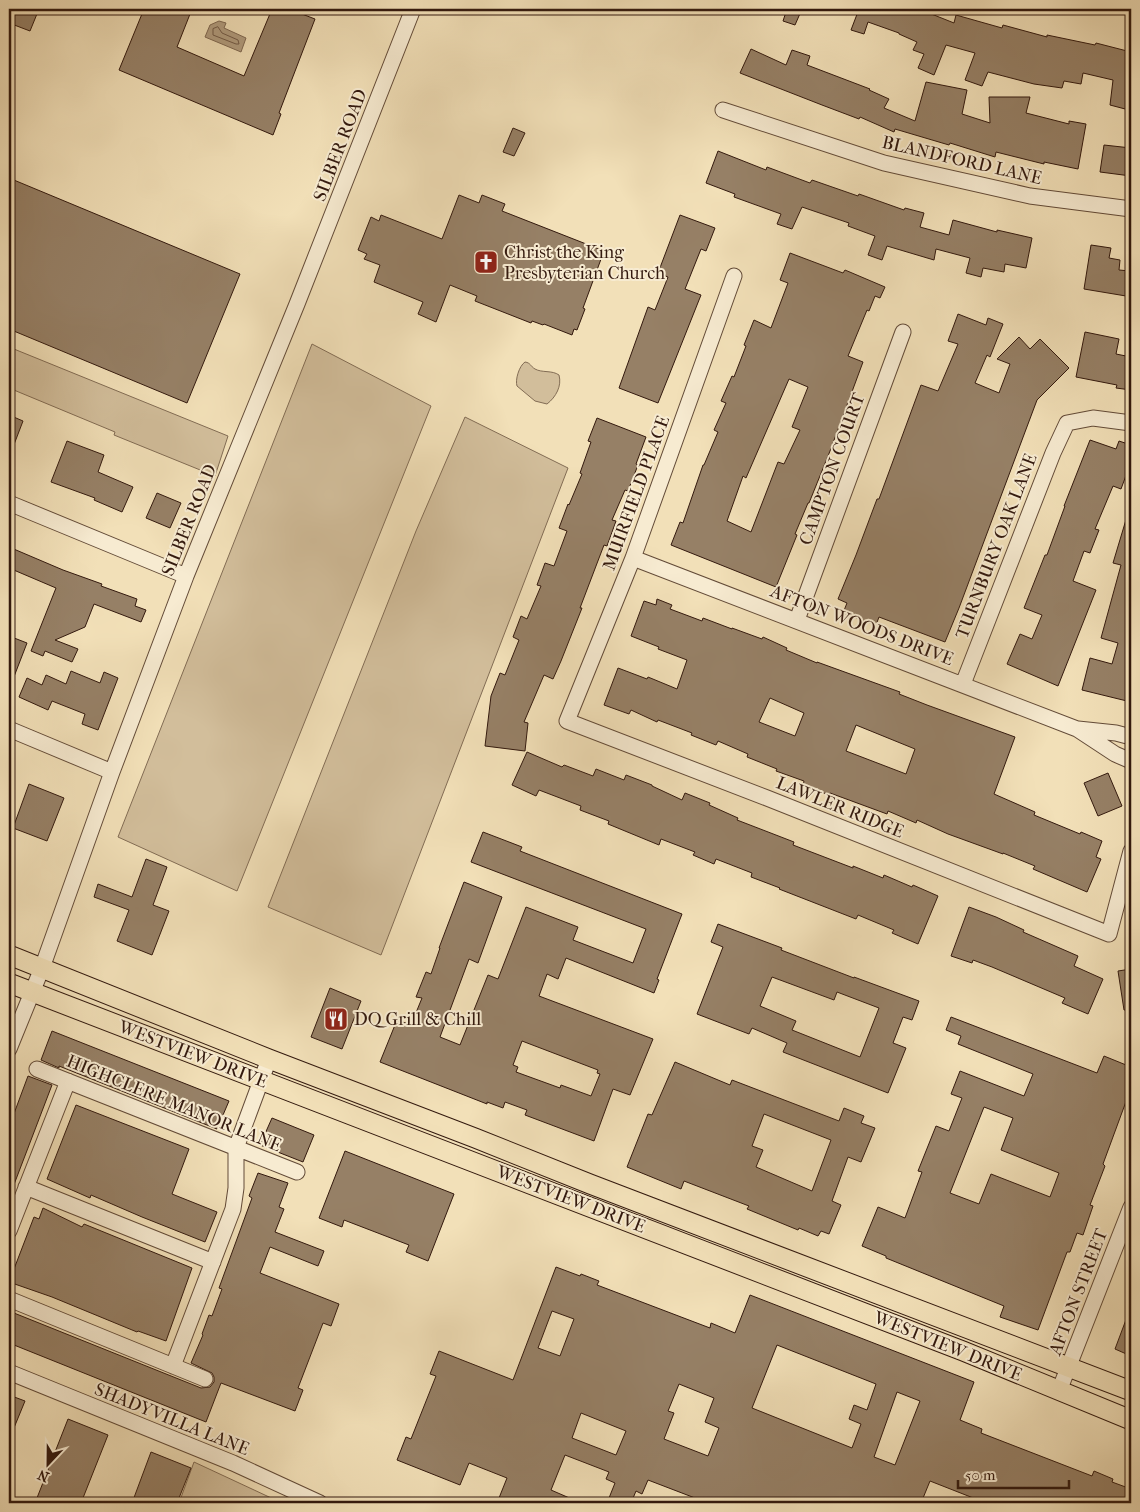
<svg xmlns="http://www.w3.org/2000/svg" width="1140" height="1512" font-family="'IM FELL French Canon',serif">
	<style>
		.green { fill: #d2be9b; stroke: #826c54 }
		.water { fill: #b19c7e; stroke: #7f6851 }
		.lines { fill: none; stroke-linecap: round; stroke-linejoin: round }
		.shore { stroke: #725a46; stroke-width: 1 }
		.building { fill: #968066; stroke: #33190e; fill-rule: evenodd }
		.minor-casing { stroke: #634b38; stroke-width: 17 }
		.major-casing { stroke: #33190e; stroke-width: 21 }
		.minor { stroke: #f7ebd1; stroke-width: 15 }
		.major { stroke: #f2e0b8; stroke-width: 19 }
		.labels { text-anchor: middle; stroke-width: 4; stroke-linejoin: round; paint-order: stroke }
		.street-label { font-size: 18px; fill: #33190e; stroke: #f7ebd1 }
		.poi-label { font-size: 18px; fill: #33190e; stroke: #f7ebd1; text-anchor: start }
	</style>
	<rect width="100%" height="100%" fill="#f2e0b8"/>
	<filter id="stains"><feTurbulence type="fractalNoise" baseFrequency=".004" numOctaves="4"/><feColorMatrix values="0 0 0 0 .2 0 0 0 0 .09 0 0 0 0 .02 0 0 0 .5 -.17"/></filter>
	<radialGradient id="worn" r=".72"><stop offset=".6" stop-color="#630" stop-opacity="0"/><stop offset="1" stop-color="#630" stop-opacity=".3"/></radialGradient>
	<!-- green -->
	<path class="green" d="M312,344L431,406L237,891L118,837Z
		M9,347L228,436L215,476L114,435L115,432L9,388Z
		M525,362C531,363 530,366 535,369C542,373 552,370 559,375C562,386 556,397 547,404L535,401L517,386C515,380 519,366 525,362Z
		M465,417L568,468L381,955L268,907L416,531Z
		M194,1462L282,1503H179Z"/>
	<!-- water -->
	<path class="water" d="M219,21L226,23L224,28L246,38L241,52L205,37L210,25Z"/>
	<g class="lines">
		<!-- shore -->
		<path class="shore" d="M218,27L222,33L238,40L239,44H236L213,35V29Z"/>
	</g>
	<!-- building -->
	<path class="building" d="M9,9H39L30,31L9,23Z
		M144,9H192L177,47L244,76L272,9H289L315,19L279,113L281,114L273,135L119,70Z
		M787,9H802L795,25L783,21Z
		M859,9H919L954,23L956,15L1002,28L1003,25L1047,37V35L1095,45L1096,43L1131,52V69L1126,93L1131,94L1129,110L1110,105L1113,80L1083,73L1081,84L1064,81L1062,88L1034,84L988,72L982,86L965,80L975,53L946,45L934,75L918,68L924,54L913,50L917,42L899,34V33L868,22L864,34L851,30Z
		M751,49L786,65L792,50L810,56L807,65L870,89L869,90L889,99L884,108L915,121L926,82L967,90L962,114L990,123L989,97H1030L1026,113L1069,124V121L1086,124L1078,169L1044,162V164L996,152L995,157L950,143L949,145L895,129L894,132L860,117L859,119L822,105L740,73Z
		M513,128L525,133L514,156L503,152Z
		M1104,145L1131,148V176L1100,172Z
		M718,151L766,170L767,167L810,183L812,180L858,196L859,194L904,210L905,208L924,213L920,227L949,235L953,220L997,232V230L1032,238L1026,268L1005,264L1004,272L983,268L981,277L966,273L970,258L936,249L934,260L887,246L882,260L868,255L875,236L848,226L849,223L802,207L792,229L777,224L781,214L734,197L735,194L706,183Z
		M9,178L240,274L187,403L9,329Z
		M459,195L479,203L482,195L505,204L502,211L604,251L583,308L585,309L577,330L574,329L572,335L544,324L543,325L532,321L531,323L475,301L477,296L450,285L436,322L418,314L423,302L374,282L380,265L364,259L367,254L358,250L371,217L379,221L381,215L442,239Z
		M680,215L715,228L706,251L701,249L685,289L701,295L658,403L619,388L648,307L655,310L668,277L658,273Z
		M1091,245L1111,248L1109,258L1120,260L1119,270L1130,271L1126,296L1084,289Z
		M790,253L843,273L845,270L885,287L880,298L875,296L869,311L867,310L848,356L863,362L830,451L809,503H808L795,534L797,535L776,587L671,545L680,522L683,523L703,465H704L718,432L714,430L726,403L721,401L732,376L734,377L746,346L744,345L754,320L771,328L788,283L780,280ZM789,379L808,387L792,427L800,430L784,464L778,462L751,532L727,521L743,476L746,478Z
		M958,314L986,325L988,318L1003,324L990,357L987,355L975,383L999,393L1010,364L997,359L1019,337L1030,349L1040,339L1069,368L1037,400L959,608L945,642L879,617L876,625L843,613L847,603L838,599L856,555L877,499H879L921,385L938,391L958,344L948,341Z
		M1085,332L1119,339L1116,354L1131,357V390L1116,388L1117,385L1076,377Z
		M9,415L23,421L10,455H9Z
		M597,418L646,437L636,464L638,465L628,491L625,490L612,520L616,521L607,546L604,545L580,608H582L561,661L553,679L544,675L524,722L528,723L525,751L485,746L491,696L500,673L505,675L519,640L513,637L521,616L527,619L541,586L537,585L545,563L554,566L567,531L559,528L568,504L569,505L582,474L580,473L591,442L588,441Z
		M1090,440L1116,449L1119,441L1131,445V462L1121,489L1113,486L1095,529L1099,530L1090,553L1084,551L1073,581L1096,590L1058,686L1007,664L1020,634L1032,639L1042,615L1024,608L1045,555H1047L1065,506H1064Z
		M67,441L104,455L98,472L133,487L122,512L94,500L95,498L51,482Z
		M157,493L181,503L170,528L146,518Z
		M1128,513H1131V702L1082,690L1090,658L1112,664L1118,643L1101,638L1121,565L1113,563Z
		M9,547L63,570L102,584L101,586L137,599L135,606L146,610L141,622L94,604L85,627L55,640L78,649L72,662L45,651L43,656L31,651L56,588L9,568Z
		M657,599L672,605L670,609L702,621L703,618L732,629V628L762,639L763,637L787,648L786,650L817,663V662L900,692L899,694L927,705L1015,737L994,794L1035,812L1034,815L1080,834L1081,832L1102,841L1096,857L1101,859L1087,892L1033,869L1035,866L1003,853V854L948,834L917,820L916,823L888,811L887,814L830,793L829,795L803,785L804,781L776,771L777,769L747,757L748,754L718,741L716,745L691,735L692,733L658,720L657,722L631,710L629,714L604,705L618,668L647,679L648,677L677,689L687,660L658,649L659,647L631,636L644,601L656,605ZM770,698L804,713L795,736L759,722ZM856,725L915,749L906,774L846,751Z
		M9,636L27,643L10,687H9Z
		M71,671L100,683L104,672L118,678L98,730L82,724L85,714L52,701L48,710L19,697L27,678L42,685L46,675L66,684Z
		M527,752L562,767L564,765L593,776L596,769L624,780L626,775L652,785V786L682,800L685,793L710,803L709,805L738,818L737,820L794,842L793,845L853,868V866L883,878L884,875L912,887L913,885L938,896L918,944L892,933L894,930L858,915L856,919L779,889L780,888L751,877L752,873L716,859L714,864L693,855L695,852L661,839L659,845L608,824L609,821L580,810L581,806L539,790L536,796L512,785Z
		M1108,773L1122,806L1098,816L1084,783Z
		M29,784L64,798L47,841L13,828Z
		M483,832L522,847L520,851L682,914L657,979L659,980L654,993L566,958L558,979L547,974L539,996L653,1039L630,1095L613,1089L594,1141L525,1115L527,1110L505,1102L503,1108L487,1102V1104L380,1062L397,1020L411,1025L422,998L416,997L426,972L431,974L440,948H439L464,882L502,897L478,963L469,959L440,1037L460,1045L488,975L498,979L526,907L578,927L573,940L633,963L646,929L471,862ZM522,1041L598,1070L597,1073L600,1074L591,1096L561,1085L560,1088L516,1072L518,1067L513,1065Z
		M146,859L167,867L153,905L169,911L152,955L117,941L129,910L94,897L98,884L132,897Z
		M969,907L996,917L1024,930L1023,932L1078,956L1074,966L1103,979L1088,1014L1062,1003L1065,998L992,967L973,960L972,963L951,956Z
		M718,924L782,948L781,950L854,978V977L919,1001L912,1020L903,1017L893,1043L906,1048L888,1093L783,1052L787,1043L752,1028L749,1034L697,1014L723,947L711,942ZM772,977L834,1000L837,992L879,1008L860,1057L792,1030L796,1021L760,1006Z
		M1131,969V1010H1124L1118,971Z
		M330,988L361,1001L342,1049L311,1037Z
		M951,1017L1097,1073L1104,1056L1131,1067V1088L1103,1164L1105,1166L1090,1205L1093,1206L1083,1235L1077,1233L1070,1252H1067L1038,1330L1000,1317L1004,1306L886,1258V1256L862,1246L878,1207L905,1218L922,1172L918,1171L936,1126L949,1131L962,1098L951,1094L960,1071L1024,1096L1033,1074L958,1044L961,1036L946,1030ZM984,1107L1013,1118L1001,1150L1059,1173L1050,1197L991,1174L979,1204L950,1193Z
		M52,1031L229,1101L217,1129L59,1066V1068L41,1060Z
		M675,1062L730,1085L732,1080L839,1121L844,1108L864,1116L861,1123L875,1128L861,1162L848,1157L832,1201L841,1205L829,1234L821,1231L818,1236L799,1228L798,1230L747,1209L749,1206L684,1181L681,1189L627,1167L648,1114L652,1115ZM764,1114L831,1140L812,1191L756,1167L763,1150L752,1146Z
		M28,1076L52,1085L10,1195L9,1127Z
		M76,1105L189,1149L172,1194L217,1212L205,1242L142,1217L91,1195L90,1198L47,1179Z
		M272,1118L314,1135L303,1162L260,1145Z
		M345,1151L454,1194L428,1261L406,1252L409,1245L344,1220L342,1227L319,1218Z
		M258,1173L288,1183L279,1207L284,1209L275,1232L324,1251L318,1266L270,1247L260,1273L339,1304L331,1326L323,1323L298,1388L303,1390L295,1411L221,1383L206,1422L9,1343V1311L201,1388L210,1387L214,1382V1377L212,1373L191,1363L203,1335L202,1334L209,1315L212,1316L222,1289L219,1288L252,1198L249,1196Z
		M43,1208L82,1227L84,1224L192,1268L166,1341L138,1331L137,1332L52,1297L9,1282L34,1217L39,1219Z
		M556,1267L580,1276L581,1274L599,1281L597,1285L710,1328L711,1323L735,1333L750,1295L974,1382L960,1420L982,1429L981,1433L1092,1476L1094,1471L1113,1479L1112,1482L1131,1489V1503H986L930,1481L921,1503H708L648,1480L642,1494L636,1491L631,1503H607L615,1483L606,1479L609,1472L565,1455L551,1490L581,1503H497L507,1478L469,1463L460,1485L397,1460L406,1437L411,1439L436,1376L430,1374L439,1351L513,1380ZM552,1311L574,1319L560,1356L538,1348ZM777,1345L876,1384L867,1410L854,1405L849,1419L861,1424L852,1448L752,1408ZM679,1384L714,1398L705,1422L719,1428L708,1456L664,1439L674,1413L668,1411ZM897,1392L920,1401L895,1465L874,1457ZM581,1413L626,1431L616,1455L572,1438Z
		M1130,1309L1131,1310V1356L1115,1349Z
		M9,1395L25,1401L9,1440Z
		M68,1419L108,1435L81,1503H35Z
		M151,1452L191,1468L177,1503H132Z"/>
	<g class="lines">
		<!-- minor casing -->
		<g class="minor-casing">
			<path id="minor" d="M723,110L884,163L1030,196L1131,209
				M734,276L633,558L567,721L767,798L1109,934L1131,851
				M9,503L186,576
				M633,558L1077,729L1115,754L1131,761
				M797,620L903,332
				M963,684L1053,453L1067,423L1093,418L1131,423
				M9,729L112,772
				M1078,729L1116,733L1131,737
				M9,1049L42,968L112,772L186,576L297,304L413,9
				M37,1069L297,1172
				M26,1187L213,1262
				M9,1231L68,1081
				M9,1299L205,1379
				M173,1366L233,1209L236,1188V1148L269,1059
				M9,1372L233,1463L320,1503
				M1059,1391L1131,1207"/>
		</g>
		<!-- major casing -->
		<g class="major-casing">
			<path id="major" d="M9,955L269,1059L475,1138L590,1184L1131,1391
				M9,983L963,1351L1131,1420"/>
		</g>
		<!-- minor -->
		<use href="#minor" class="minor"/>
		<!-- major -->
		<use href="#major" class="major"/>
	</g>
	<!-- icons -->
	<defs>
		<g id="church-square" transform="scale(1.25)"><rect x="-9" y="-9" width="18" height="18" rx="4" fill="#8f2418" stroke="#f7ebd1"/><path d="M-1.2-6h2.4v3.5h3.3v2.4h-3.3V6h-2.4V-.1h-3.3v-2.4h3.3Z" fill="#fff"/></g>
		<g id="restaurant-square" transform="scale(1.25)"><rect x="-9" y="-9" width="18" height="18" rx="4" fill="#8f2418" stroke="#f7ebd1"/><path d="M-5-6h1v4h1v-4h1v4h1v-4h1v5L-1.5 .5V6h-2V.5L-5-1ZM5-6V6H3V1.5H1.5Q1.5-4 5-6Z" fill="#fff"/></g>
	</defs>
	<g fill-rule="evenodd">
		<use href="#church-square" x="486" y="262"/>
		<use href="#restaurant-square" x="336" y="1019"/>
	</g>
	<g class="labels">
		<!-- street labels -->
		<g class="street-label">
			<text transform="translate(340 145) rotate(-69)" y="6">SILBER ROAD</text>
			<text transform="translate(962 160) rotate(13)" y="6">BLANDFORD LANE</text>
			<text transform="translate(832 469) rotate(-70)" y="6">CAMPTON COURT</text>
			<text transform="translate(636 493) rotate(-70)" y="6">MUIRFIELD PLACE</text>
			<text transform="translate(189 520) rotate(-68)" y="6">SILBER ROAD</text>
			<text transform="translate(996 546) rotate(-69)" y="6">TURNBURY OAK LANE</text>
			<text transform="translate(862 625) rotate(21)" y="6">AFTON WOODS DRIVE</text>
			<text transform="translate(840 807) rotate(22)" y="6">LAWLER RIDGE</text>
			<text transform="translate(193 1054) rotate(21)" y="6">WESTVIEW DRIVE</text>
			<text transform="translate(174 1103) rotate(22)" y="6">HIGHCLERE MANOR LANE</text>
			<text transform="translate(571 1199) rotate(21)" y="6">WESTVIEW DRIVE</text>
			<text transform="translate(1078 1292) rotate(-69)" y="6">AFTON STREET</text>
			<text transform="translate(948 1346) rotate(22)" y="6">WESTVIEW DRIVE</text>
			<text transform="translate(172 1419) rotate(22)" y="6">SHADYVILLA LANE</text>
		</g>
		<!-- poi labels -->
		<g class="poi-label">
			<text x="504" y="258">Christ the King<tspan x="504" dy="21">Presbyterian Church</tspan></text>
			<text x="354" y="1025">DQ Grill &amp; Chill</text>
		</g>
	</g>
	<!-- margin -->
	<rect width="1140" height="1512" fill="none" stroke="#f2e0b8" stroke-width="30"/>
	<rect x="10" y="10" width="1120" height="1492" fill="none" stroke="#33190e" stroke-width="2.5"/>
	<rect x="15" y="15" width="1110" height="1482" fill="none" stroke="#33190e"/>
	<!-- north arrow -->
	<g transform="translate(48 1464) rotate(202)" stroke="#f7ebd1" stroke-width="4" paint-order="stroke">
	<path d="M0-4L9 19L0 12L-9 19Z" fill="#33190e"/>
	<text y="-8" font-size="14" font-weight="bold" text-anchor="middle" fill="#33190e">N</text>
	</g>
	<!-- scale -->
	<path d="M958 1480v8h111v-8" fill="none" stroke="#33190e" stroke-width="2.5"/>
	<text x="965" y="1480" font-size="15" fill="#33190e" stroke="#f7ebd1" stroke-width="4" paint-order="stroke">50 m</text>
	<rect width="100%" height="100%" filter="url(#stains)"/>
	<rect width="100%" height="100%" fill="url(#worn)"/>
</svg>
